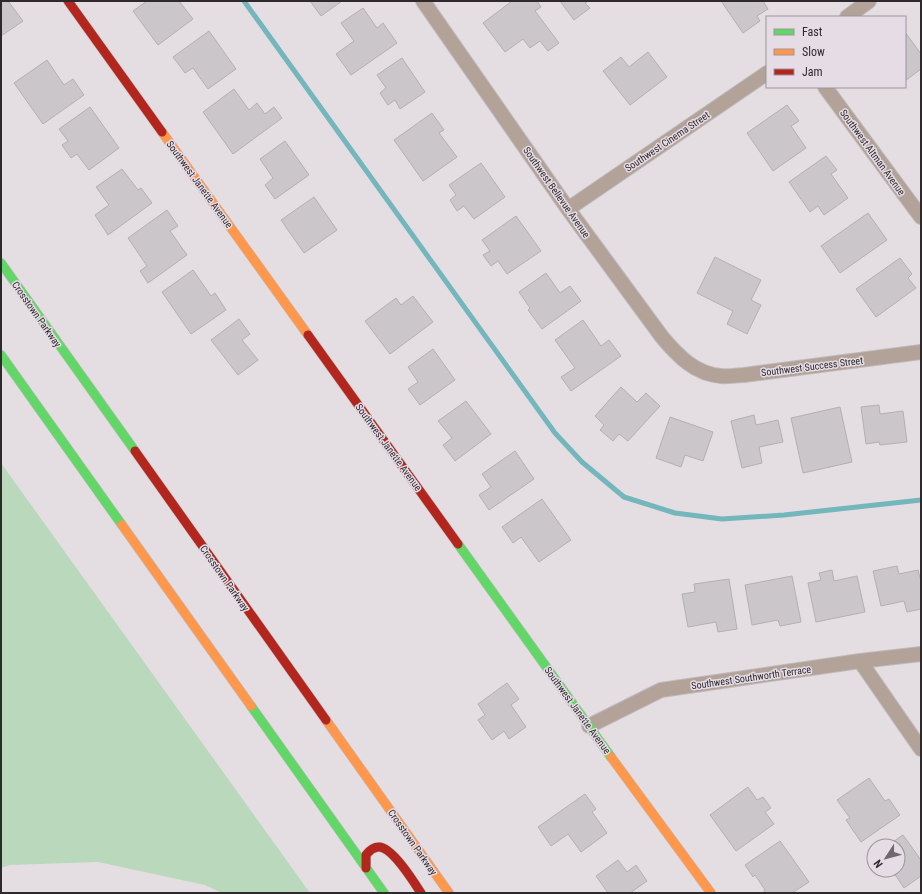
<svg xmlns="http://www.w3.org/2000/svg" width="922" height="894" font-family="'Roboto Condensed',sans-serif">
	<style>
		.green { fill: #bad8bc }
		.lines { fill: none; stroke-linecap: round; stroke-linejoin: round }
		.stream { stroke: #73b6bc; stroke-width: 5 }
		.building { fill: #cbc6ca; stroke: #b4afb3 }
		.street-casing { stroke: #bfbbbe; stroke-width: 16 }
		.fast-casing { stroke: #bfbbbe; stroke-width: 10 }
		.slow-casing { stroke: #bfbbbe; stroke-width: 10 }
		.jam-casing { stroke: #bfbbbe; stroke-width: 10 }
		.street { stroke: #b2a298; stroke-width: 14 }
		.fast { stroke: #63d668; stroke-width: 9 }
		.slow { stroke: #ff974d; stroke-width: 9 }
		.jam { stroke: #b3261e; stroke-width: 9 }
		.labels { text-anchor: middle; stroke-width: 3; stroke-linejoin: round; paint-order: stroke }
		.street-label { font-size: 10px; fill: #2d292d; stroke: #e6dce5 }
	</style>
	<rect width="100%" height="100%" fill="#e4dee3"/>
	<!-- green -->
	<path class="green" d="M1,463L310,893H222L205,885L98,862L10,865L1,868Z"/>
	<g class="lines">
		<!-- stream -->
		<path class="stream" d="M244,1L555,433L582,462L624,497L675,513L722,519L784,515L921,500"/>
	</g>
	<!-- building -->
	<path class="building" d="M1,1H8L23,21L1,36Z
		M147,1H179L193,19L158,45L133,11Z
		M310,1H342L321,16Z
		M512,1H537L541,7L535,11L559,43L548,51L540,41L530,48L523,39L505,52L483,23Z
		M560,1H588L585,3L590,8L574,20Z
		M721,1H763L768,9L757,16L760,21L743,33Z
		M363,8L377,28L383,23L397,43L351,75L336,54L354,41L341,23Z
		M209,31L236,69L208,89L193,68L185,73L173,57Z
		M905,32L921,54V69L905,81Z
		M648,52L667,77L630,105L603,71L621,57L629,67Z
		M402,58L425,92L400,109L395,100L388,105L380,93L386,88L377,75Z
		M47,60L64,85L73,79L84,95L43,124L14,83Z
		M234,89L249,110L257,103L265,114L274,107L282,118L233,154L203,112Z
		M787,105L799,121L791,126L806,148L773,171L747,133Z
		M90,107L119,148L89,170L77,154L71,158L62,145L68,141L59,129Z
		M432,113L444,130L439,133L457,157L423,181L394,140Z
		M285,141L309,175L275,199L265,185L273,178L260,159Z
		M826,156L837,170L831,174L848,198L824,215L818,206L810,212L789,182Z
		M481,163L505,197L474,219L464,206L457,211L450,200L456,195L449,185Z
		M122,169L138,190L141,188L152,203L108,235L95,215L109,205L96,187Z
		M314,197L337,230L304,253L281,220Z
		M167,210L178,226L170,231L187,255L148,283L140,271L147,266L128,238Z
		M868,213L887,240L840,273L821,246Z
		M516,216L541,251L507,274L498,261L491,266L483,255L490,251L482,240Z
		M715,257L761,280L751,300L761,305L747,334L727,324L733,311L697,293Z
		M900,258L912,274L908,278L916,288L876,317L856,289Z
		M193,270L211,296L215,293L226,310L191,334L162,292Z
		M546,273L560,293L570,286L581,301L542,329L528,310L530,308L519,292Z
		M413,296L433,322L390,354L365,321L396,298L401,305Z
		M239,319L250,334L242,340L258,360L238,375L211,340Z
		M583,320L601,346L609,340L621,356L571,391L561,377L575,368L555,340Z
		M433,349L455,380L420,405L408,389L418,382L408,367Z
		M621,387L637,402L646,393L660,406L628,441L619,434L613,441L600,430L604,425L595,416Z
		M466,401L491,434L455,461L443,445L452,438L438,421Z
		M879,405L880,414L903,411L907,442L880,445L879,442L866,444L861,407Z
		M840,407L852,462L803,473L791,418Z
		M754,415L756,425L778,420L783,442L759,447L762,463L742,468L731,421Z
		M670,417L713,432L703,461L685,455L681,467L656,458Z
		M515,451L534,479L489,510L479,495L491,487L482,474Z
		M542,499L571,540L539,562L521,537L513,543L502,527Z
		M897,566L899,574L918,570L921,582V609L907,612L904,601L881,606L873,571Z
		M832,570L834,581L857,576L865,612L816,622L808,583L821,580L819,573Z
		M792,576L801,622L780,626L778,620L752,625L745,585Z
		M729,579L737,629L718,632L716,622L688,627L682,594L695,592L694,584Z
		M507,683L519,699L511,705L526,727L509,739L504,731L492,740L478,720L485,715L478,704Z
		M869,778L885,801L889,799L900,815L861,842L846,820L850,818L837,800Z
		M748,787L757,800L763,797L771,808L765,812L774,824L736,851L710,815Z
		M585,794L596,809L592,812L607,833L581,852L568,834L551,846L538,827Z
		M903,835L921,860V876L904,888L892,870H898V846H887Z
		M780,841L809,882L792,893H765L764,891L765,890L755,875L753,877L745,865Z
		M618,860L627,872L636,865L647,881L630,893H608L596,876Z"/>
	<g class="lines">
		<!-- street casing -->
		<g class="street-casing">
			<path id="street" d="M423,1L568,209L662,337C678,356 695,374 721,376C728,377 737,375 744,375L921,352
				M847,17L869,1
				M825,87L921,217
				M568,209L767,73
				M860,661L921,749
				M589,726L661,690L860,661L921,654"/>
		</g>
		<!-- fast casing -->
		<g class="fast-casing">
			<path id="fast" d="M1,263L135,451
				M1,355L122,525
				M458,544L611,757
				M251,706L384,893"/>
		</g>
		<!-- slow casing -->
		<g class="slow-casing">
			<path id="slow" d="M162,132L308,335
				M122,525L251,706
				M326,720L449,893
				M611,757L711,893"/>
		</g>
		<!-- jam casing -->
		<g class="jam-casing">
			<path id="jam" d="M68,1L162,132
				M308,335L458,544
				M135,451L326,720
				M366,868V855C369,851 373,847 379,847C392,847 414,882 421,893"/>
		</g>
		<!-- street -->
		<use href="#street" class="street"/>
		<!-- fast -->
		<use href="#fast" class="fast"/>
		<!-- slow -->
		<use href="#slow" class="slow"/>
		<!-- jam -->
		<use href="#jam" class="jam"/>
	</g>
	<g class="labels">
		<!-- street labels -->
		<g class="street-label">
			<text transform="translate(667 141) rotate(-34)" y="4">Southwest Cinema Street</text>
			<text transform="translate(873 152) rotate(54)" y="4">Southwest Altman Avenue</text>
			<text transform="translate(200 184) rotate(54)" y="4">Southwest Janette Avenue</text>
			<text transform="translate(557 192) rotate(55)" y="4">Southwest Bellevue Avenue</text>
			<text transform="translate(37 314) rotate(55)" y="4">Crosstown Parkway</text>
			<text transform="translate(812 366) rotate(-7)" y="4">Southwest Success Street</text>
			<text transform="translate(389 447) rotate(54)" y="4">Southwest Janette Avenue</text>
			<text transform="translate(225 578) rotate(55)" y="4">Crosstown Parkway</text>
			<text transform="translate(751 677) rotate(-8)" y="4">Southwest Southworth Terrace</text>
			<text transform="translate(578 710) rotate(54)" y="4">Southwest Janette Avenue</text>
			<text transform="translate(413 842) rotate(55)" y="4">Crosstown Parkway</text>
		</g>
	</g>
	<!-- border -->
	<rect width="922" height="894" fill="none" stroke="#2d292d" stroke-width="4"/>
	<!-- legend -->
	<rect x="766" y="16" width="140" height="72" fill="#e6dce5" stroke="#9c949b"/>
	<rect x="774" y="29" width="20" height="6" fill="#63d668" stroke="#9c949b"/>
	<text x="802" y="36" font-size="12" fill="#2d292d">Fast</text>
	<rect x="774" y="49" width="20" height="6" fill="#ff974d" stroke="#9c949b"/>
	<text x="802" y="56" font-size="12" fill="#2d292d">Slow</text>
	<rect x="774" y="69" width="20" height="6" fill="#b3261e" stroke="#9c949b"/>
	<text x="802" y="76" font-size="12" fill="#2d292d">Jam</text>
	<!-- north arrow -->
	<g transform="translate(886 858) rotate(234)"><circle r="19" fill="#e6dce5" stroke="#9c949b"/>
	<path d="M0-3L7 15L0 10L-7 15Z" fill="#6d686d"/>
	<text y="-6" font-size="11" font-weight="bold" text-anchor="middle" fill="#2d292d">N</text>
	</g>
</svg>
